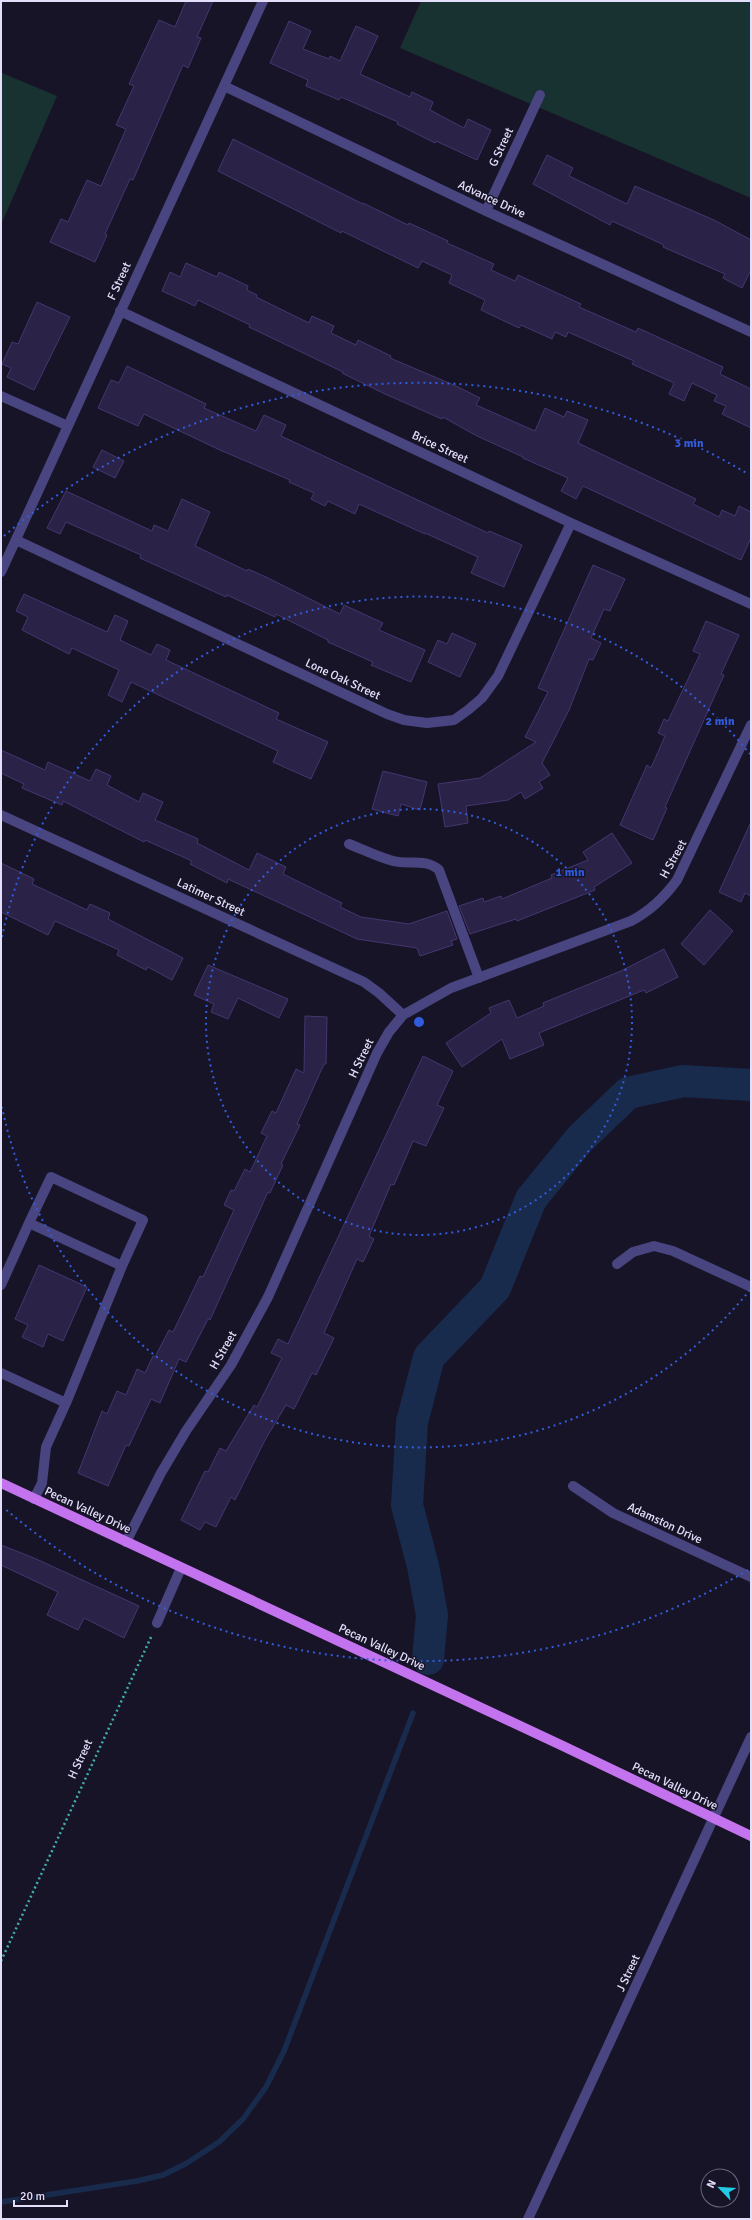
<svg xmlns="http://www.w3.org/2000/svg" width="752" height="2220" font-family="Signika,sans-serif">
	<style>
		.green { fill: #183131 }
		.lines { fill: none; stroke-linecap: round; stroke-linejoin: round }
		.stream { stroke: #182b4d; stroke-width: 5.5 }
		.river { stroke: #182b4d; stroke-width: 32 }
		.building { fill: #2a2247; stroke: #443770 }
		.path { stroke: #40aeaa; stroke-width: 2.5; stroke-dasharray: 2 3; stroke-linecap: butt }
		.minor { stroke: #494581; stroke-width: 10 }
		.major { stroke: #c373ed; stroke-width: 10 }
		.ring { fill: none; stroke: #315cdc; stroke-width: 2; stroke-dasharray: 2 4 }
		.labels { text-anchor: middle; stroke-width: 3; stroke-linejoin: round; paint-order: stroke }
		.street-label { font-size: 12px; fill: #e3dffb; stroke: #181428 }
		.centre { fill: #315cdc; stroke: #181428; stroke-width: 2 }
		.ring-label { font-size: 12px; text-anchor: middle; font-weight: bold; fill: #315cdc; stroke: #181428; stroke-width: 3; stroke-linejoin: round; paint-order: stroke }
	</style>
	<rect width="100%" height="100%" fill="#181428"/>
	<!-- green -->
	<path class="green" d="M421,1H751V198L400,48Z
		M2,73L57,96L1,225V74Z"/>
	<g class="lines">
		<!-- stream -->
		<path class="stream" d="M1,2202L137,2181L163,2175L187,2163L219,2142L243,2119L266,2087L284,2051L413,1713"/>
		<!-- river -->
		<path class="river" d="M428,1659L432,1615L423,1566L407,1505L412,1422L429,1357L495,1288L531,1199L580,1139L628,1093L683,1081L751,1085"/>
	</g>
	<!-- building -->
	<path class="building" d="M186,1H213L197,37L201,38L188,68L183,65L133,180L130,179L105,234L107,235L95,262L50,242L61,219L68,222L87,180L101,186L126,129L116,125L134,86L129,84L159,20L175,27Z
		M289,21L311,31L303,49L329,59L330,56L340,61L356,26L378,36L360,74L410,97L412,92L433,102L430,110L464,128L468,119L491,130L477,160L436,141L435,143L397,124L398,122L341,97L339,100L306,86L308,80L270,63Z
		M233,139L363,204V203L408,225L409,223L448,241L447,243L494,264L491,270L515,281L518,275L581,304L579,307L636,332L638,328L723,367L720,374L751,389V428L722,414L726,406L714,401L717,395L692,383L684,401L669,394L674,383L632,364L634,361L568,332L566,337L555,332L552,339L521,325L519,328L481,310L485,300L449,283L452,275L422,261L418,268L342,231L341,233L218,171Z
		M547,155L573,168L569,176L627,204L635,186L714,220L751,240V270L742,288L723,278L725,274L663,247L664,245L612,221L610,225L533,184Z
		M186,263L217,277L219,272L248,286L247,290L257,295L256,297L309,323L312,316L334,326L331,333L356,345L358,340L391,356L390,358L456,386L480,398L476,405L535,431L545,408L564,417L567,411L588,420L578,443L696,499L693,504L719,517L722,510L735,516L739,506L751,512V538L741,560L583,486L576,499L561,491L568,478L523,458V457L477,436L443,417L442,419L385,394L342,373L343,372L249,327L250,325L198,300L195,306L162,291L170,272L180,277Z
		M37,302L70,317L34,390L7,377L11,368L2,364L12,342L18,344Z
		M127,366L206,404L204,408L256,431L264,415L286,425L281,436L488,533L489,531L522,545L504,587L471,573L478,557L425,533V534L359,504L355,514L328,501L325,506L311,499L314,493L289,482L290,480L220,450L144,414L138,426L98,408L111,380L119,383Z
		M102,450L124,461L115,478L93,467Z
		M66,491L152,531L154,525L168,531L182,499L210,512L195,546L247,571L248,569L268,578L340,614L344,605L383,623L379,630L425,650L411,682L371,665L373,662L328,642V640L276,614L275,617L227,595L226,597L140,558L141,555L66,522L60,534L47,528Z
		M593,565L625,579L610,611L604,609L591,638L601,643L593,660L589,659L569,710L542,763L550,775L539,782L543,788L525,799L521,792L508,800L466,806L468,823L445,827L438,784L480,778L536,742L525,737L548,692L538,688Z
		M24,594L107,632L115,615L128,621L120,640L151,655L157,644L170,650L166,660L279,713L276,719L328,742L311,779L273,762L278,751L131,682L122,702L108,695L119,670L72,648L69,654L22,630L28,617L16,611Z
		M706,621L739,635L721,674L724,675L665,807L667,808L653,840L620,825L647,765L651,768L665,736L658,733L664,719L668,721L700,654L693,651Z
		M452,633L476,644L460,677L428,662L438,640L447,644Z
		M1,750L45,770L48,762L90,781L96,769L111,776L107,785L139,802L143,793L163,802L155,820L198,839L197,843L249,870L257,853L286,867L283,874L342,903L340,907L361,917L409,924L447,911L457,939L451,941L453,945L420,956L417,948L357,939L228,879L227,883L190,864L192,861L145,840L144,842L63,801L62,805L22,788L24,784L1,773Z
		M383,771L427,782L420,810L401,804L398,816L372,809Z
		M751,822V896L745,893L741,902L719,892Z
		M612,833L632,863L594,887L595,890L517,921L516,919L470,934L459,906L483,898L484,902L501,896L502,899L552,878L551,875L588,860L583,852Z
		M1,863L34,879L32,884L87,910L90,904L110,913L108,919L183,958L172,980L148,967L146,970L117,955L119,950L55,921L48,935L1,912Z
		M710,910L733,931L704,965L681,944Z
		M664,949L678,977L646,993L644,990L539,1033L544,1045L510,1059L502,1039L462,1067L446,1043L491,1013L489,1008L509,1000L517,1018L544,1006L543,1003L621,971Z
		M208,965L288,999L279,1018L238,998L228,1019L211,1012L214,1004L194,995Z
		M305,1016L327,1017L326,1064H324L297,1124L300,1125L281,1164L283,1165L270,1193L268,1192L210,1320L208,1319L186,1362L179,1359L160,1403L151,1399L129,1446L126,1445L108,1486L78,1473L102,1411L107,1414L117,1391L126,1395L137,1369L145,1373L153,1356L155,1357L169,1330L173,1332L200,1276L203,1277L234,1210L224,1205L231,1190L234,1191L245,1169L250,1172L267,1136L261,1133L272,1111L276,1113L296,1069L304,1073Z
		M423,1056L453,1071L437,1105L444,1108L426,1146L413,1141L394,1185L391,1184L369,1236L374,1239L363,1262L357,1259L324,1333L334,1338L316,1375L312,1373L294,1409L286,1405L265,1440L235,1500L231,1497L216,1527L205,1522L200,1530L181,1520L205,1471L208,1472L220,1448L226,1451L254,1405L257,1407L282,1358L271,1353L278,1339L288,1344Z
		M39,1265L87,1287L63,1341L48,1334L43,1347L22,1337L28,1325L15,1319Z
		M1,1545L34,1558L139,1606L124,1638L84,1618L78,1630L47,1615L58,1592L1,1565Z"/>
	<g class="lines">
		<!-- path -->
		<path class="path" d="M1,1961L152,1635"/>
		<!-- minor -->
		<path class="minor" d="M224,86L486,211L751,332
			M486,211L540,95
			M120,311L571,523L751,604
			M1,396L68,426
			M16,540L387,714L404,720L427,723L454,720L468,710L482,698L498,676L571,523
			M1,572L263,1
			M1,815L364,982L379,993L403,1015
			M349,844C364,850 378,857 393,861C409,865 426,858 439,870L479,978
			M29,1223L51,1177L143,1220L122,1266
			M617,1264L633,1252L654,1246L673,1251L751,1287
			M1,1285L29,1223L122,1266L66,1403
			M1,1373L66,1403L46,1447L42,1483L34,1499
			M573,1486L613,1513L751,1577
			M126,1542L161,1473L186,1431L231,1365L268,1297L377,1053L389,1032L403,1015L451,988L631,921C650,911 664,898 677,880L751,725
			M157,1623L181,1568
			M528,2219L751,1737"/>
		<!-- major -->
		<path class="major" d="M1,1483L563,1746L751,1836"/>
	</g>
	<!-- distance rings -->
	<g class="ring">
		<circle cx="419" cy="1022" r="213"/>
		<path d="M750 1290A426 426 0 0 1 2 1107M2 937A426 426 0 0 1 750 754"/>
		<path d="M748 1570A639 639 0 0 1 4 1508M4 536A639 639 0 0 1 748 474"/>
	</g>
	<g class="labels">
		<!-- street labels -->
		<g class="street-label">
			<text transform="translate(501 147) rotate(-65)" y="4">G Street</text>
			<text transform="translate(492 199) rotate(25)" y="4">Advance Drive</text>
			<text transform="translate(119 281) rotate(-65)" y="4">F Street</text>
			<text transform="translate(440 447) rotate(25)" y="4">Brice Street</text>
			<text transform="translate(343 679) rotate(25)" y="4">Lone Oak Street</text>
			<text transform="translate(673 859) rotate(-61)" y="4">H Street</text>
			<text transform="translate(211 897) rotate(25)" y="4">Latimer Street</text>
			<text transform="translate(361 1058) rotate(-64)" y="4">H Street</text>
			<text transform="translate(223 1350) rotate(-60)" y="4">H Street</text>
			<text transform="translate(88 1510) rotate(25)" y="4">Pecan Valley Drive</text>
			<text transform="translate(665 1523) rotate(25)" y="4">Adamston Drive</text>
			<text transform="translate(382 1647) rotate(25)" y="4">Pecan Valley Drive</text>
			<text transform="translate(80 1759) rotate(-65)" y="4">H Street</text>
			<text transform="translate(675 1786) rotate(26)" y="4">Pecan Valley Drive</text>
			<text transform="translate(628 1973) rotate(-65)" y="4">J Street</text>
		</g>
	</g>
	<circle cx="419" cy="1022" r="6" class="centre"/>
	<g class="ring-label">
		<text x="689" y="447">3 min</text>
		<text x="720" y="725">2 min</text>
		<text x="570" y="876">1 min</text>
	</g>
	<!-- border -->
	<rect width="752" height="2220" fill="none" stroke="#e3dffb" stroke-width="4"/>
	<!-- north arrow -->
	<g transform="translate(720 2188) rotate(295)"><circle r="19" fill="#181428" stroke="#69657c"/>
	<path d="M0-3L7 15L0 10L-7 15Z" fill="#22cbe3"/>
	<text y="-6" font-size="11" font-weight="bold" text-anchor="middle" fill="#e3dffb">N</text>
	</g>
	<!-- scale -->
	<path d="M14 2200v6h53v-6" fill="none" stroke="#e3dffb" stroke-width="2"/>
	<text x="20" y="2200" font-size="12" fill="#e3dffb" stroke="#181428" stroke-width="3" paint-order="stroke">20 m</text>
</svg>
